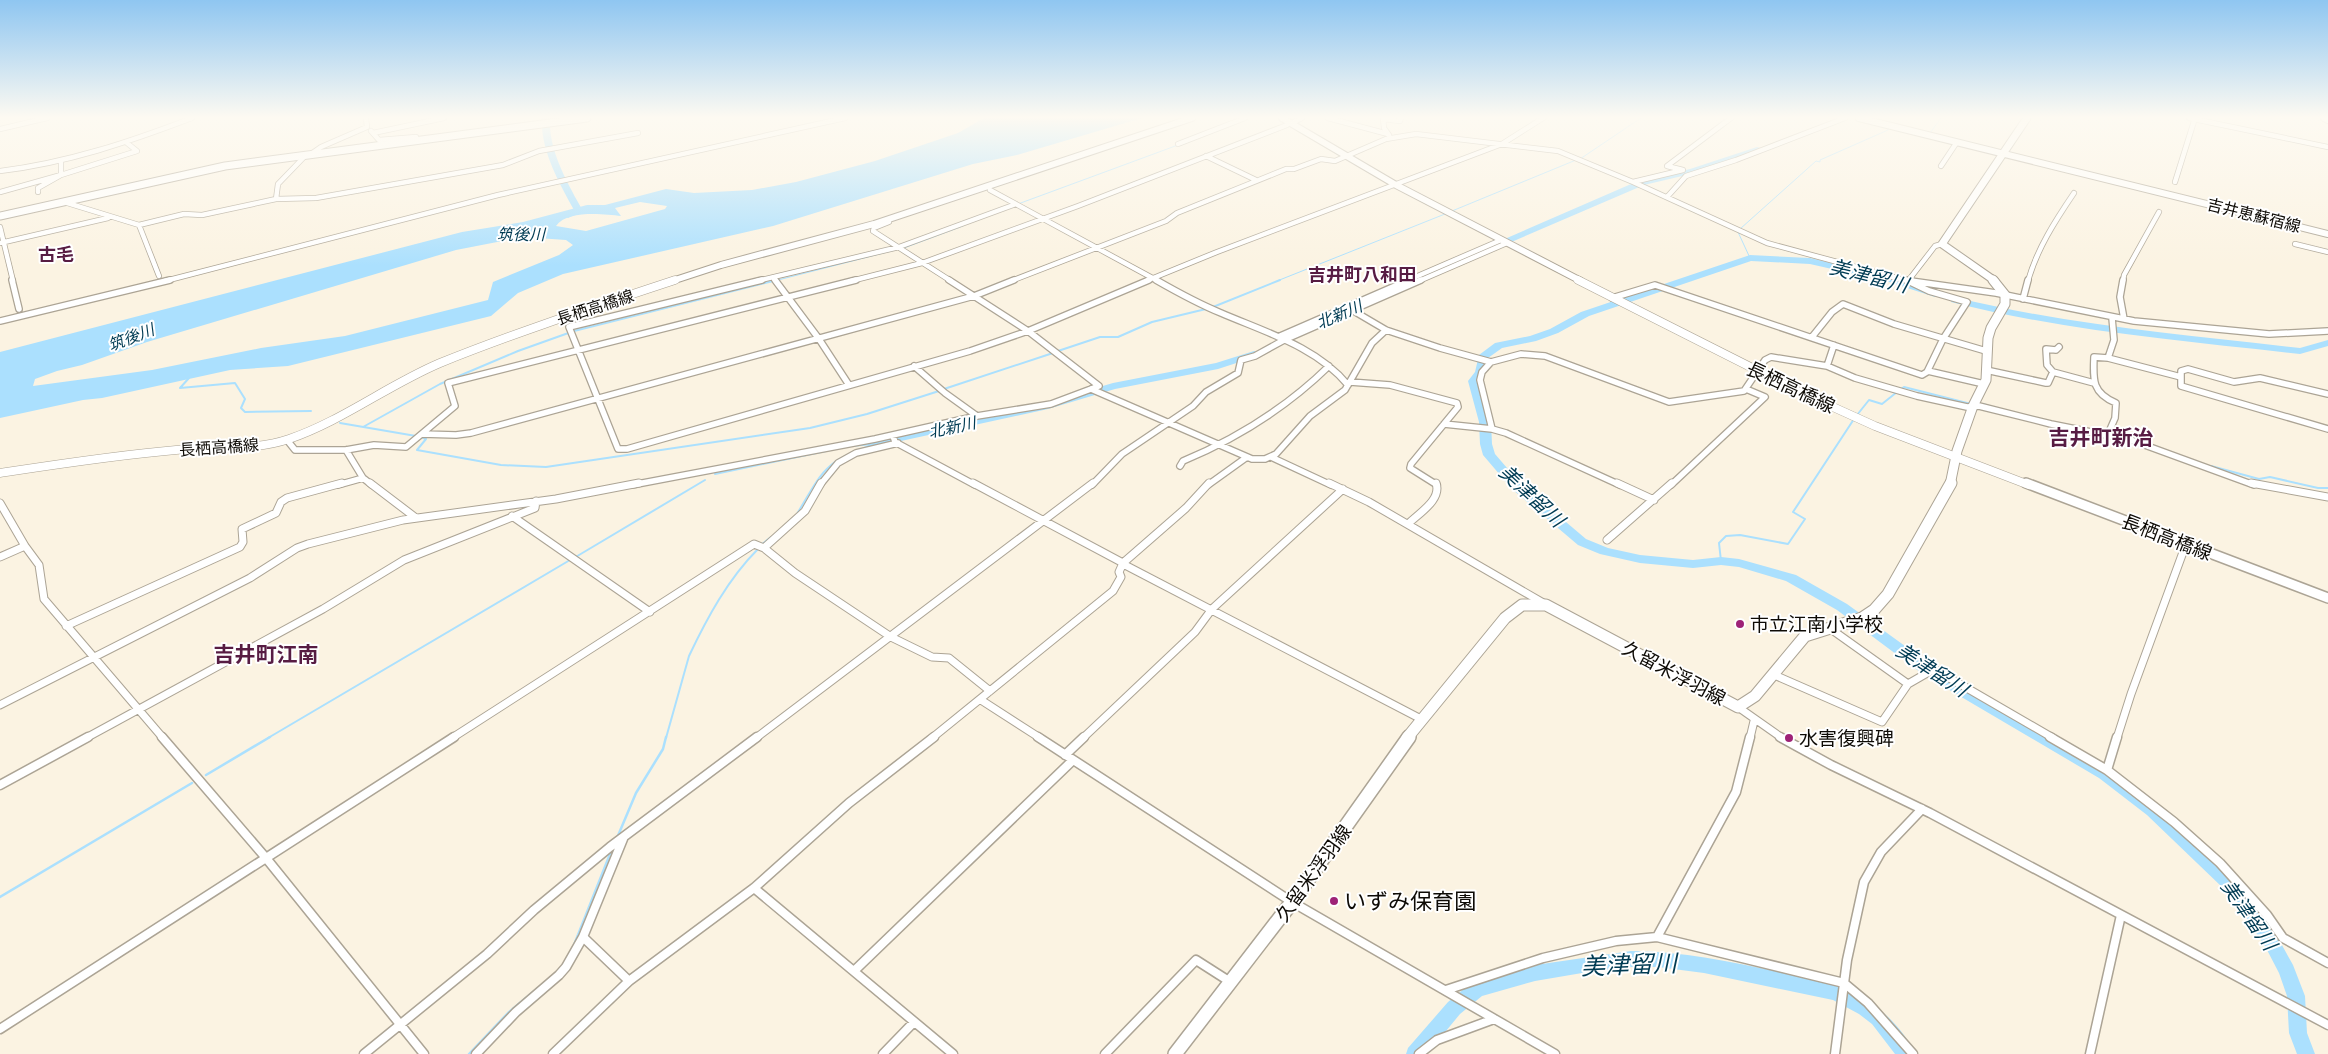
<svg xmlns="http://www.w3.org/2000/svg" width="2328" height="1054" font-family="Figtree,'Noto Sans JP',sans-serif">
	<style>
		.water { fill: #abe0fe; fill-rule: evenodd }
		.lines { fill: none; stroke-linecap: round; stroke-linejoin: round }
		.stream-far2 { stroke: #abe0fe; stroke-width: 1 }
		.stream-far1 { stroke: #abe0fe; stroke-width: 2 }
		.stream { stroke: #abe0fe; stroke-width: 2.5 }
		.river { fill: #abe0fe; fill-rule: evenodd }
		.minor-far3-casing { stroke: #aca495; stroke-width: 6 }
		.minor-far2-casing { stroke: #aca495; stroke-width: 8 }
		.minor-far1-casing { stroke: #aca495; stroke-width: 9 }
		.minor-casing { stroke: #aca495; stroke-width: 11 }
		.secondary-far2-casing { stroke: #aca495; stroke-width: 8 }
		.secondary-far1-casing { stroke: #aca495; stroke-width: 9 }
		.secondary-casing { stroke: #aca495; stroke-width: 12 }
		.primary-far3-casing { stroke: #aca495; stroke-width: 9 }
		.primary-far2-casing { stroke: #aca495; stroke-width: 11 }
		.primary-far1-casing { stroke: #aca495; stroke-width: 13 }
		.primary-casing { stroke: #aca495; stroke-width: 16 }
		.minor-far3 { stroke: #fff; stroke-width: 4.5 }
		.minor-far2 { stroke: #fff; stroke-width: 5.5 }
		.minor-far1 { stroke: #fff; stroke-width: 7 }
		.minor { stroke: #fff; stroke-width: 8 }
		.secondary-far2 { stroke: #fff; stroke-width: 6 }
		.secondary-far1 { stroke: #fff; stroke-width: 8 }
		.secondary { stroke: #fff; stroke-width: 9 }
		.primary-far3 { stroke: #fff; stroke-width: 7 }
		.primary-far2 { stroke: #fff; stroke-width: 9 }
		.primary-far1 { stroke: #fff; stroke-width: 11 }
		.primary { stroke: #fff; stroke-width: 13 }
		.poi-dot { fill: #9e2277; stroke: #fff; stroke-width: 2 }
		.labels { text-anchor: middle; stroke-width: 4; stroke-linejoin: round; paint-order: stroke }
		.far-street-label { font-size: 16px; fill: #0e0b06; stroke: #fff }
		.far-water-label { font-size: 16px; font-style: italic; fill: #003b53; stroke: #fff }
		.far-quarter-label { font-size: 18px; font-weight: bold; fill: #571c43; stroke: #fff }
		.street-label { font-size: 19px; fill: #0e0b06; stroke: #fff }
		.poi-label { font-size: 19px; fill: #0e0b06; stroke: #fff; text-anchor: start }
		.water-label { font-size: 20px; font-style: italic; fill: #003b53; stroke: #fff }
		.quarter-label { font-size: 21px; font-weight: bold; fill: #571c43; stroke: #fff }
		.near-poi-label { font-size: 22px; fill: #0e0b06; stroke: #fff; text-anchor: start }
		.near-water-label { font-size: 24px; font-style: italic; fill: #003b53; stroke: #fff }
	</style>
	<rect width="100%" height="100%" fill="#fbf3e2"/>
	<!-- water -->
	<path class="water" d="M984,118H1142L1017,155L973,164L773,226L563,274L518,293L491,316L288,366L230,370L102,398L83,400L0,418V352L462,232L523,222L587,205H605L666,189L694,193L752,190L796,182L875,161L958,133ZM640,202L667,206L665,209L586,231L556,226C567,210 603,214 621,216L615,208ZM523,237L566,240L573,245L559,255L493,282L488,300L345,336L261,348L152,370L33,386L35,379L57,371L82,365L147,342L456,250Z"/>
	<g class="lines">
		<!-- stream-far2 -->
		<path class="stream-far2" d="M1930,133L1941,118
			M1580,159L1641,118
			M105,189L210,166
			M1018,204L1178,145
			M1452,211L1576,160
			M1740,229L1816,161L1820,162V160L1888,130L1887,127
			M1738,232L1750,258
			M904,248L963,226
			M778,280L899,249
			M771,281H773
			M1277,281L1445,214"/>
		<!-- stream-far1 -->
		<path class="stream-far1" d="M1213,307L1280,280
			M1058,351L1100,337H1118L1152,322L1206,309
			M189,378L180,388L235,383L245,399L241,408L245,412L311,411
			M944,389L1053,353
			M1901,389L1904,387L1971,404
			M1983,404L1992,407
			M1857,415L1869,400L1882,404L1897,392
			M340,423L416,436
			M363,427L440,384L518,351L574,331L773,281
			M2092,430L2107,431
			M2112,432L2145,442
			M421,437L426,439L417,450L501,465L546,467L810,428L867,414L939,391
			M850,446L873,444
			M2211,466L2259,479L2270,477L2318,488H2328
			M715,474L826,451
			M797,514C825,467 824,462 878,443
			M761,545L771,537
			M574,558L705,480
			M1721,561L1719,543L1726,536L1740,535L1788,544L1805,519L1793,512L1854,419
			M268,738L570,560
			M666,738L689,656C707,618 728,579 758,549"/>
		<!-- stream -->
		<path class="stream" d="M206,775L270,737
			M617,838L636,793L663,749L666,737
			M0,897L192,783
			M574,945L612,849
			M469,1054L508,1013L538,988"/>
		<!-- river -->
		<path class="river" d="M542,118H550C548,150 568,184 583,211L568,218L564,215L574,210C559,183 540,149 542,118Z
			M1757,147L1764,149L1695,173L1644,185L1409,286H1403L1401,284L1638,181L1690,169Z
			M1750,255L1810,258L1895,278L1940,294L1935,297L1889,282L1810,264L1751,261L1589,316L1558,333L1536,341L1502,348L1488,358L1485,373L1478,381L1491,422L1492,444L1495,454L1520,483L1586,539L1608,548L1640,555L1693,560L1721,557L1739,559L1796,575L1847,604L1934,667L2109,770L2159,805L2234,877L2250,895L2278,938L2293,965L2305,996L2307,1033L2315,1054H2297L2289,1033L2287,996L2279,973L2266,948L2238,905L2222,887L2147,815L2099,778L1924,675L1837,610L1786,581L1739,567L1721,565L1693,568L1640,563L1600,554L1578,545L1512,489L1483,455L1480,444L1479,422L1468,381L1475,372L1479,355L1495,343L1530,336L1550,329L1581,312Z
			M1954,297C2068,325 2184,335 2300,348L2328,340V346L2300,354C2183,341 2065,331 1951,302V298Z
			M1254,351L1258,352V356L1218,369L1115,389L1048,409L878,446L872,443L878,440L1045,403L1113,383L1216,363Z
			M1631,951C1684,951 1734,963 1785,973C1803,977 1825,978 1841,986C1871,999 1902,1024 1915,1054H1895L1872,1024L1859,1014L1833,1000L1704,973L1658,967H1631L1588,972L1535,981L1482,996L1460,1014L1427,1054H1406L1408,1048L1448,1002L1471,983L1535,965Z"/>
		<!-- minor-far3 casing -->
		<g class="minor-far3-casing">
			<path id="minor-far3" d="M1328,118L1388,134
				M1383,118L1384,128L1389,135
				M2189,118L2328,147
				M1383,119L1400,121L1401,118
				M1292,123L1302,118
				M0,129L47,118
				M371,131L379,140L416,137
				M373,133L444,118
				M1178,144L1245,118
				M311,154L321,147L367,127L366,118
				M1206,156L1256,180
				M1941,166L1957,142
				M0,171C67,163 129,142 192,118
				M1633,182L1683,170L1667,166L1731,118
				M2175,182L2195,118
				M990,190L1158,281
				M0,192L61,175V162
				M38,192V188L61,175L137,151L127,143
				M1667,197L1686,176L1736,160L1845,118
				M276,199L278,184L306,155
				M64,202L139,225L184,214L202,215L276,199L316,198L503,165L539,151L638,133
				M889,222L874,228L873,231L951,281
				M139,225L159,276
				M0,227L13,281
				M0,243L108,218
				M2295,244L2328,252
				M773,278L776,281
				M165,281L498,195L845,118
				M757,281L899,247L1016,204
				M851,281L922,263L1078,206L1287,125
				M1011,281L1166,221L1177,213L1286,169H1294L1321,159L1335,161L1386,139L1416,134L1558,151L1633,182L1767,243L1908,281
				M1146,281L1217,252L1502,144L1543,118
				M1406,281L1501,240
				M1419,281L1507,243
				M1908,281L1935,246L1942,244
				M1911,281H1914
				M2028,281C2037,249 2055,221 2074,193
				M2123,281L2124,275L2159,212"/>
		</g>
		<!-- minor-far2 casing -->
		<g class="minor-far2-casing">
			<path id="minor-far2" d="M12,280L19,309
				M762,280L569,327L618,449H627L970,351L1028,331L1149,280
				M775,280L819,339L849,385
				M1156,280C1177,292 1199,304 1221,313C1265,332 1317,347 1348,385
				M2123,280L2120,297L2124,319
				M1911,281L1996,293L2134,321L2269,334L2328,331
				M1908,282L1909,280
				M1612,298L1655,285L1922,375L1927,372L1943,339L1967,302L1929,291L1906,280
				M2023,299L2028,280
				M1352,310L1386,330L1440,348L1491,362L1521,354L1545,356L1669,402L1744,391L1765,360L1771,357L1827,366L1855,378L1917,396L1967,407L1979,406L2051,424L2131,440L2254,485
				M0,321L170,280
				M1278,337L1409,280
				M1812,337L1832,312L1843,304L1894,324L1986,351
				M2108,358L2114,340L2112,318
				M1491,362L1482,372L1480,380L1492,429
				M914,366L945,393L977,416
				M1827,366L1834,345
				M1986,370L2046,383H2048L2053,372L2094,383
				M1928,371L1984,384
				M2053,372L2047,365L2046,349L2056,350L2059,347
				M2181,377V371L2188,369L2234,382L2260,378L2328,394
				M1350,382L1390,385L1457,403L1458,407L1411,464L1410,468L1437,485
				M1091,389L1252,459H1265L1276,454L1310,416L1345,390L1372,343L1386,330
				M1444,424L1492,429L1506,433L1620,485
				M422,434L456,435L471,433L974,296L1014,280
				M2108,434L2115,418L2116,403C2092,393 2093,380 2094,357L2108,358L2181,377V386L2328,429
				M893,436L895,442L975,485
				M287,440L295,450H346L374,445L406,447L455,406L448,383L856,280
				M346,450L363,478L372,485
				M1271,457L1331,485
				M1180,466L1183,461C1238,438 1286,408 1329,366
				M338,485L363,478
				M632,485L875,439L977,416L1051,404L1099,386L1028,331L949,280
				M820,485L838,463L856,453L898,443
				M1092,485L1122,454L1193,406L1206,392L1238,373L1241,360L1255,356L1284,340L1421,280
				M1208,485L1247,457
				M1671,485L1765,397L1746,389"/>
		</g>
		<!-- minor-far1 casing -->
		<g class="minor-far1-casing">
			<path id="minor-far1" d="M370,483L416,518
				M973,483L1123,563
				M1329,483L1369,502L1545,604
				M1617,483L1654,500
				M2251,483L2328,497
				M0,503L25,546L39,565L44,599L163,738
				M512,516L650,612
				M1408,524C1419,513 1442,500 1436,483
				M1607,540L1672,483
				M764,548L805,511L821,483
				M0,557L25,546
				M1123,563L1186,508L1209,483
				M1123,564L1423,720
				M66,626L240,547L243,542L242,529L276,513L281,502L287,498L342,483
				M1828,627L1908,684
				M1772,674L1882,722L1908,684L1934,669L2053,738
				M981,700L1040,738
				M0,705L250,578L297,548L308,544L403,520L556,499L639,483
				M1738,707L1782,738
				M86,738L323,609L404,560L535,508L536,501
				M452,738L754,544L764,548L795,573L891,637L932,657L949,658L990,691
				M756,738L1093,483
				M932,738L1113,591L1121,577L1119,572L1123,563
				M1083,738L1195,632L1212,609L1343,489
				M1750,738L1754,721
				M2117,738L2131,694L2186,544"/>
		</g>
		<!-- minor casing -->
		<g class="minor-casing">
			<path id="minor" d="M162,737L266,858L424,1054
				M1038,737L1292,902L1555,1054
				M1780,737L1831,765L1930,813L2328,1025
				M2050,737L2107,770L2174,822L2220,863L2267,915L2283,938L2328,963
				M1065,755L1084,737
				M2107,770L2117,737
				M0,785L88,737
				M623,839L583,937L629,981
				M754,888L953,1054
				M1657,937L1736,792L1750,737
				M854,971L1073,760
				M1446,990L1543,958L1616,941L1657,937L1844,983L1868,1003L1913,1054
				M0,1029L454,737
				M364,1054L487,954L534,910L610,847L757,737
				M476,1054L516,1012L559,975L566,967L583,937
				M553,1054L629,981L754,888L849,803L934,737
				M883,1054L914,1022
				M1105,1054L1196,960L1232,983
				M1419,1054L1437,1040L1494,1019
				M1835,1054L1847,960L1864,882L1881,852L1922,809
				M2090,1054L2121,915"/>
		</g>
		<!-- secondary-far2 casing -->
		<g class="secondary-far2-casing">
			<path id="secondary-far2" d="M1282,118L1396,185L1581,281
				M1859,118L2328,234
				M2324,118L2328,120
				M672,281L721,265L874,224L1192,118"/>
		</g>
		<!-- secondary-far1 casing -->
		<g class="secondary-far1-casing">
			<path id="secondary-far1" d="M1578,280L1802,393L1875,426L2029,485
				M0,473C59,464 117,455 176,450C212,447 254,451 289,439C342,421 388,385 440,363C517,332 597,306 675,280"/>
		</g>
		<!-- secondary casing -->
		<g class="secondary-casing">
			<path id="secondary" d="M2026,483L2328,598"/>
		</g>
		<!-- primary-far3 casing -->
		<g class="primary-far3-casing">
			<path id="primary-far3" d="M0,216L225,166L587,118
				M1995,281L1942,244L2027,118"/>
		</g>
		<!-- primary-far2 casing -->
		<g class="primary-far2-casing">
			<path id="primary-far2" d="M1950,485L1957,451L1973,406L1986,380L1988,338L1991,328L2005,304V295L1993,280"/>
		</g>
		<!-- primary-far1 casing -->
		<g class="primary-far1-casing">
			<path id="primary-far1" d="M1407,738L1505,618L1522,605H1546L1738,707L1755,696L1805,636L1862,618L1874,610L1888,594L1951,483"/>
		</g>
		<!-- primary casing -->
		<g class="primary-casing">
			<path id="primary" d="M1175,1054L1292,902L1409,737"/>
		</g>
		<!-- minor-far3 -->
		<use href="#minor-far3" class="minor-far3"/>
		<!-- minor-far2 -->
		<use href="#minor-far2" class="minor-far2"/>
		<!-- minor-far1 -->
		<use href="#minor-far1" class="minor-far1"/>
		<!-- minor -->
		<use href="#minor" class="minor"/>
		<!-- secondary-far2 -->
		<use href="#secondary-far2" class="secondary-far2"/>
		<!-- secondary-far1 -->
		<use href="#secondary-far1" class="secondary-far1"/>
		<!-- secondary -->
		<use href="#secondary" class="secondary"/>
		<!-- primary-far3 -->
		<use href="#primary-far3" class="primary-far3"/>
		<!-- primary-far2 -->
		<use href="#primary-far2" class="primary-far2"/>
		<!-- primary-far1 -->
		<use href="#primary-far1" class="primary-far1"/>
		<!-- primary -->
		<use href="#primary" class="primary"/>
	</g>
	<!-- sky -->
	<linearGradient id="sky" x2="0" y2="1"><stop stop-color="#8fc6f1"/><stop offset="0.44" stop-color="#fdfaf2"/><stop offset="1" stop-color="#fdfaf2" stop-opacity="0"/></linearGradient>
	<rect width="2328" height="266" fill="url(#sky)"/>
	<!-- markers -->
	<g class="poi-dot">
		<circle cx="1740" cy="624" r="5"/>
		<circle cx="1789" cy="738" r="5"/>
		<circle cx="1334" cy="901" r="5"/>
	</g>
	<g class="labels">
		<!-- far-street labels -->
		<g class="far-street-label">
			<text transform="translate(2254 215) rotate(14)" y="6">吉井恵蘇宿線</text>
			<text transform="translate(595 307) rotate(-18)" y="6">長栖高橋線</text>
			<text transform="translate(219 447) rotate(-4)" y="6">長栖高橋線</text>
		</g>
		<!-- far-water labels -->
		<g class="far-water-label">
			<text x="521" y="240">筑後川</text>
			<text transform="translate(1339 314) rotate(-23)" y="6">北新川</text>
			<text transform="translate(131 337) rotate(-21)" y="6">筑後川</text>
			<text transform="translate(952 427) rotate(-12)" y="6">北新川</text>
		</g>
		<!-- far-quarter labels -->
		<g class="far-quarter-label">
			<text x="56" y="261">古毛</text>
			<text x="1362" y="281">吉井町八和田</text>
		</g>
		<!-- street labels -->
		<g class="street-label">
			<text transform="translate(1791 387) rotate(25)" y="7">長栖高橋線</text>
			<text transform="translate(2167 537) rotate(21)" y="7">長栖高橋線</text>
			<text transform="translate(1674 673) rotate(28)" y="7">久留米浮羽線</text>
			<text transform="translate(1313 873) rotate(-54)" y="7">久留米浮羽線</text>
		</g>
		<!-- poi labels -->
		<g class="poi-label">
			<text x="1750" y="631">市立江南小学校</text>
			<text x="1799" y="745">水害復興碑</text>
		</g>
		<!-- water labels -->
		<g class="water-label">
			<text transform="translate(1869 276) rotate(14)" y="7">美津留川</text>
			<text transform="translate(1532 496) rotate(43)" y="7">美津留川</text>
			<text transform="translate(1932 670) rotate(33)" y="7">美津留川</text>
			<text transform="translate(2249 915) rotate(55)" y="7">美津留川</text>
		</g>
		<!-- quarter labels -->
		<g class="quarter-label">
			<text x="2101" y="445">吉井町新治</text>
			<text x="266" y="662">吉井町江南</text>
		</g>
		<!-- near-poi labels -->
		<g class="near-poi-label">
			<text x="1344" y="909">いずみ保育園</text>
		</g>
		<!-- near-water labels -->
		<g class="near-water-label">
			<text transform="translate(1629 965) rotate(-2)" y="8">美津留川</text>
		</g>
	</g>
</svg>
